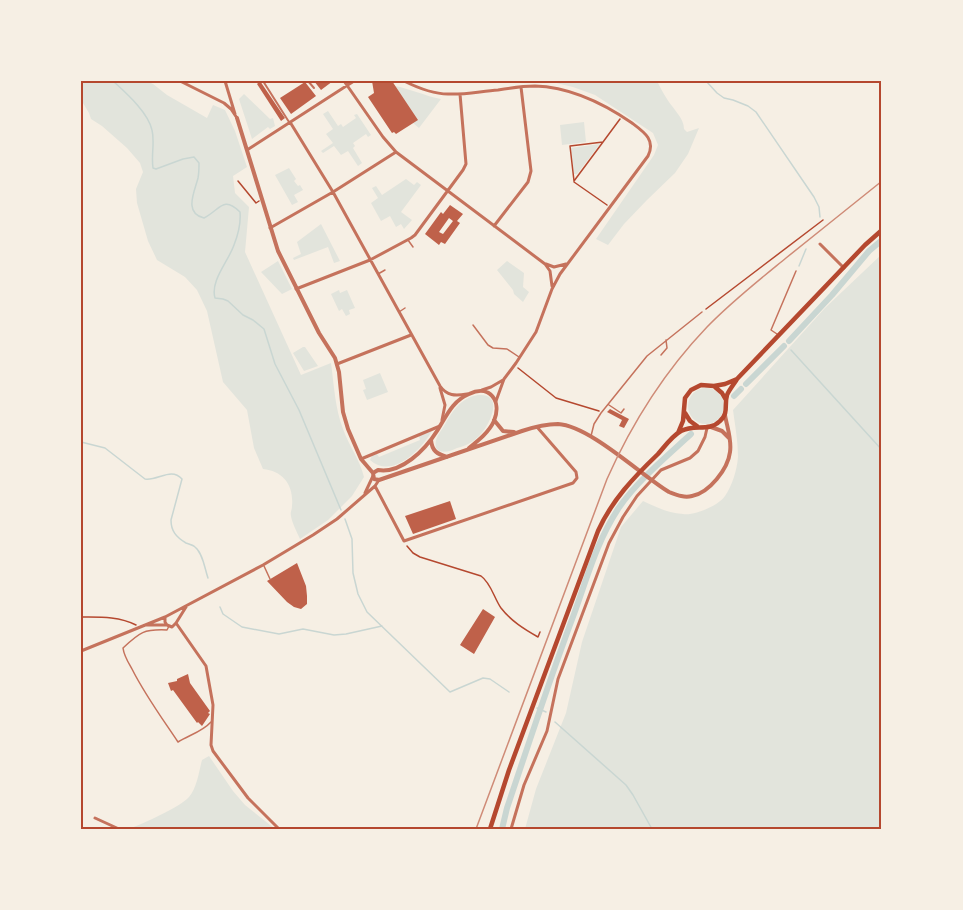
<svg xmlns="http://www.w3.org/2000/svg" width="963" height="910" font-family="'Nunito Sans',sans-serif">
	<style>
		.green { fill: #e2e4dc }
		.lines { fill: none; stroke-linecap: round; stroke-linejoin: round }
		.stream { stroke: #c9d6d2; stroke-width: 1.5 }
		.canal { stroke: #c9d6d2; stroke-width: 6 }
		.building { fill: #bf614a; fill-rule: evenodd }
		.path { stroke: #b5482f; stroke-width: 1.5 }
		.service { stroke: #c5725c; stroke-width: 1.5 }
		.pedestrian { stroke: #c5725c; stroke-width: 2 }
		.minor { stroke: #c5725c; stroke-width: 3 }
		.tertiary { stroke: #c5725c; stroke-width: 4 }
		.primary { stroke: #b5482f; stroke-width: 4.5 }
		.rail { stroke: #cf8b77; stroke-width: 1.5 }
		.neatline { fill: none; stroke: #b5482f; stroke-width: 2 }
	</style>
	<rect width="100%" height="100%" fill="#f6efe4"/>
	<!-- green -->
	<path class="green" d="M81,81H146L153,84L167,95L207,118L213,105L225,110L235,131L247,167L233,176L235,193L249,207L245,252L301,375L331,363C334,385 335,408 343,429C349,446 360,460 364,477L352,496L328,520L300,539C297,532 292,523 291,516C290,512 292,510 292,506C294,485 283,471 263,469L254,448L247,410L223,382L207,311L197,290L185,277L157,260L148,241L137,203L136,189L143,172L140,163L127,148L102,126L91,119L89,113L83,103L81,102Z
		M535,81H657C660,87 663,93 667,99C673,109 684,118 684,129L687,132L699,128L688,154L675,173L647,200L624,224L608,245L596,239L654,155L658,145L653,133L595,95L573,87L552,82Z
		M395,86C411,89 425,96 441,99L419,128L413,123Z
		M244,94L270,119L273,118L275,126L270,129L268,127L252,139L239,99Z
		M328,111L338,126L341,124L343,127L356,118L354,115L357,114L371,135L368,137L366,134L353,143L355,146L353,148L362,163L358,166L348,151L341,155L334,146L323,153L321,151L333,143L326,134L333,129L323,114Z
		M584,122L586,142L562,145L560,125Z
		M600,144L577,174H574L571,148Z
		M289,168L296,179L294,181L298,186L300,185L303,190L294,195L298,202L292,205L275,175Z
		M406,179L414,185L417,182L421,185L401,212L412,220L404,229L401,224L396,227L390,216L381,221L371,203L378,198L372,188L376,186L382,195Z
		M321,224L340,261L334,263L328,247L294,260L293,258L301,254L297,242Z
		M882,254V829H525L536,789L566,713L582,642L621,527L643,501C656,507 668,513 683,514C694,516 718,506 725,496C732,486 737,470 738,457C738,441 735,425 733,410L825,308Z
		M278,261L292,289L282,294L261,272Z
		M507,261L524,273L523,287L529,292L523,302L514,294L513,290L497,270Z
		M339,290L340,293L347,290L355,308L349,310L350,314L346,316L342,309L339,311L331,294Z
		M303,347H305L318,366L304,371L293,353Z
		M380,373L388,392L367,400L363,390L366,389L363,380Z
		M688 406a18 18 0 1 1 36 0a18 18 0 1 1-36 0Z
		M478,395C506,393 489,427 478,437C472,443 465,446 457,448C451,451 445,453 439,451L436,448C434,439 439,434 444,426C452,412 460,398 478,395Z
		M432,431C421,450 392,480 370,460L372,456L377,454L379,457L420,440L419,436Z
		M209,756L233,791L245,805L275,829H129C144,823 180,807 189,797C197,788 199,771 202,760Z"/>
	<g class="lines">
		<!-- stream -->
		<path class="stream" d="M113,81C126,93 148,112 152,130C155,142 151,155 153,168L156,169L183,159L194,157L199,163C199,168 199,173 198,178C195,191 183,213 204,218C220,210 223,195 240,212C241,223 238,235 234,245C228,262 210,281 215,298L223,299L228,301L243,315L253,320L264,329L275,364L299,410L341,510
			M706,81L717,93L724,98L733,100L748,106L756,112L814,197L819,207L820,217
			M799,266L806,249
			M791,350L882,450
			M81,442L105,448L145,479C158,481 171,467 182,479L171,520C171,531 176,537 186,543C189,544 193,545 195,547C203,553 205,570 208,578
			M345,519L352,539L353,573L358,594L367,612L450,692L483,678L490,679L509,692
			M220,607L223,614L242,627L279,634L303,629L334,635L346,634L382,626
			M537,708L546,712
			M555,722L626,785L633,795L652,829"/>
		<!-- canal -->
		<path class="canal" d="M789,341L832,295L869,251L882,240
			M746,384L784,346
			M734,396L741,389
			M502,829L507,808C529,743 550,678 574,614C587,578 597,541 618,509C636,482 667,456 691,434"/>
	</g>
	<!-- building -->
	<path class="building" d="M260,81L285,118L281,121L257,84Z
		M314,81H333L321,90Z
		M372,81H392L418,120L396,134L394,132L392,133L368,97L374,93Z
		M305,82L316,96L291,114L280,98Z
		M450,205L463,214L457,221L460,223L445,244L441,242L439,245L425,234L441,212L443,214ZM449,218L453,221L443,234L439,232Z
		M610,409L629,419L624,428L619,426L622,420L607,412Z
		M450,501L456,519L413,534L405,516Z
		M297,563L306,586L307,596V604L301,609L294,607L287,602L267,581Z
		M483,609L495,617L474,654L460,645Z
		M188,674L190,683L210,711L208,713L210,714L202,726L198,722L197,723L173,690L171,691L168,683L177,681V679Z"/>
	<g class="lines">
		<!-- path -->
		<path class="path" d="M878,81L882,85
			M603,142L574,181L570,146Z
			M603,142L620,119
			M238,181L256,203L259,201
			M574,182L607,205
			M706,309L823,220
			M518,368L556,398L599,411
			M407,546L413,553L420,557L481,576C491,583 494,598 501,608C511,621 524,629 538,637L540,632
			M81,617C99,617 119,616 136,625"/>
		<!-- service -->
		<path class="service" d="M408,240L413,247
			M378,274L385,270
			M399,312L405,308
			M473,325L488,345L493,348L507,349L519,357
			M777,334L771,330L796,271
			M661,355L667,348L666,340
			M609,405L621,413L624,409
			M591,436L594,424L601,413L647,356L702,312
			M264,566L270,579
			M169,626L167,630C144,629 140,632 123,648C124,656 128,662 132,669C145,695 162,718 178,742C189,735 202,732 211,722"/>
		<!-- pedestrian -->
		<path class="pedestrian" d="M263,81L289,122
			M308,81L314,88"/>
		<!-- minor -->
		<path class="minor" d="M180,81L224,103L231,109L237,118
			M225,81L235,114
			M344,81L383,137L396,152L545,264L550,271L552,286
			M404,81C418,88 432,94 448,94C464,95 482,91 498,90C510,88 523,86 535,86C571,87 603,103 632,123C644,132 656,140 648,156L560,274L552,289L536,332L516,363L504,379L496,401
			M290,122L333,192L440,386C447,396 455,396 467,394
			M247,150L354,81
			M494,226L528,182L531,171L521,87
			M270,228L333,192L396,152
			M820,244L844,268
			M546,264L554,267L566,264
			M296,289L370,260L411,238L415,235L463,170L466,164L460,94
			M337,364L411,335
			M440,388L445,405L442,420
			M482,390L491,387L503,380
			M361,459L440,426
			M375,486L404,541L573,483L577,478L576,472L537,427
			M365,493L373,476
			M176,623L172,627L167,625L165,622V617L263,565L313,535L337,519L375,486L379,480
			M176,623L206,666L213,705L211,745L213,751L248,798L279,829
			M176,623L186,607
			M147,625H167
			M81,651L165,617
			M95,818L119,829
			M511,829L524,785L547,731L558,679L609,543L623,517L637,496L661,470L690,458L698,451L705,437L707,428"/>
		<!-- tertiary -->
		<path class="tertiary" d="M237,118L278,251L319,333L335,358L339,372L343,412L348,429L361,459L373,473
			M494,420L503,431L514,432
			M711,427L722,431L729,438
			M431,440C432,451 437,454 447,457
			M373,473L374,479L379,480L522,431C534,427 546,424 558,424C590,426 641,475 669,492C677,495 684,498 692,496C709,493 728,469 730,452C732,440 727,427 725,415
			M373,473L378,470C401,474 425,450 437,431C446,417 452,401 469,394C490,384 502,401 494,421C489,432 479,440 469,448"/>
		<!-- primary -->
		<path class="primary" d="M715,387L722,393L726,400
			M685,413L690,421L697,426
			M678,433L683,421L685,398L691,390L701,385L714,386L725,384L737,379
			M490,829L509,770L598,531C612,500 634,477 658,454C665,446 672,436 681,431C695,424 709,432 720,421C729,413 724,405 727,395C729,390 734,384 737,379L865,245L882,230"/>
		<!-- rail -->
		<path class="rail" d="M476,829L607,479C632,423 664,372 707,327C731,302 759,280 786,258C818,232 850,207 882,181"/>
	</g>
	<!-- border -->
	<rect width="963" height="910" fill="none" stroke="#f6efe4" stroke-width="165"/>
	<rect x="82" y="82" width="798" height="746" class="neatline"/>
</svg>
